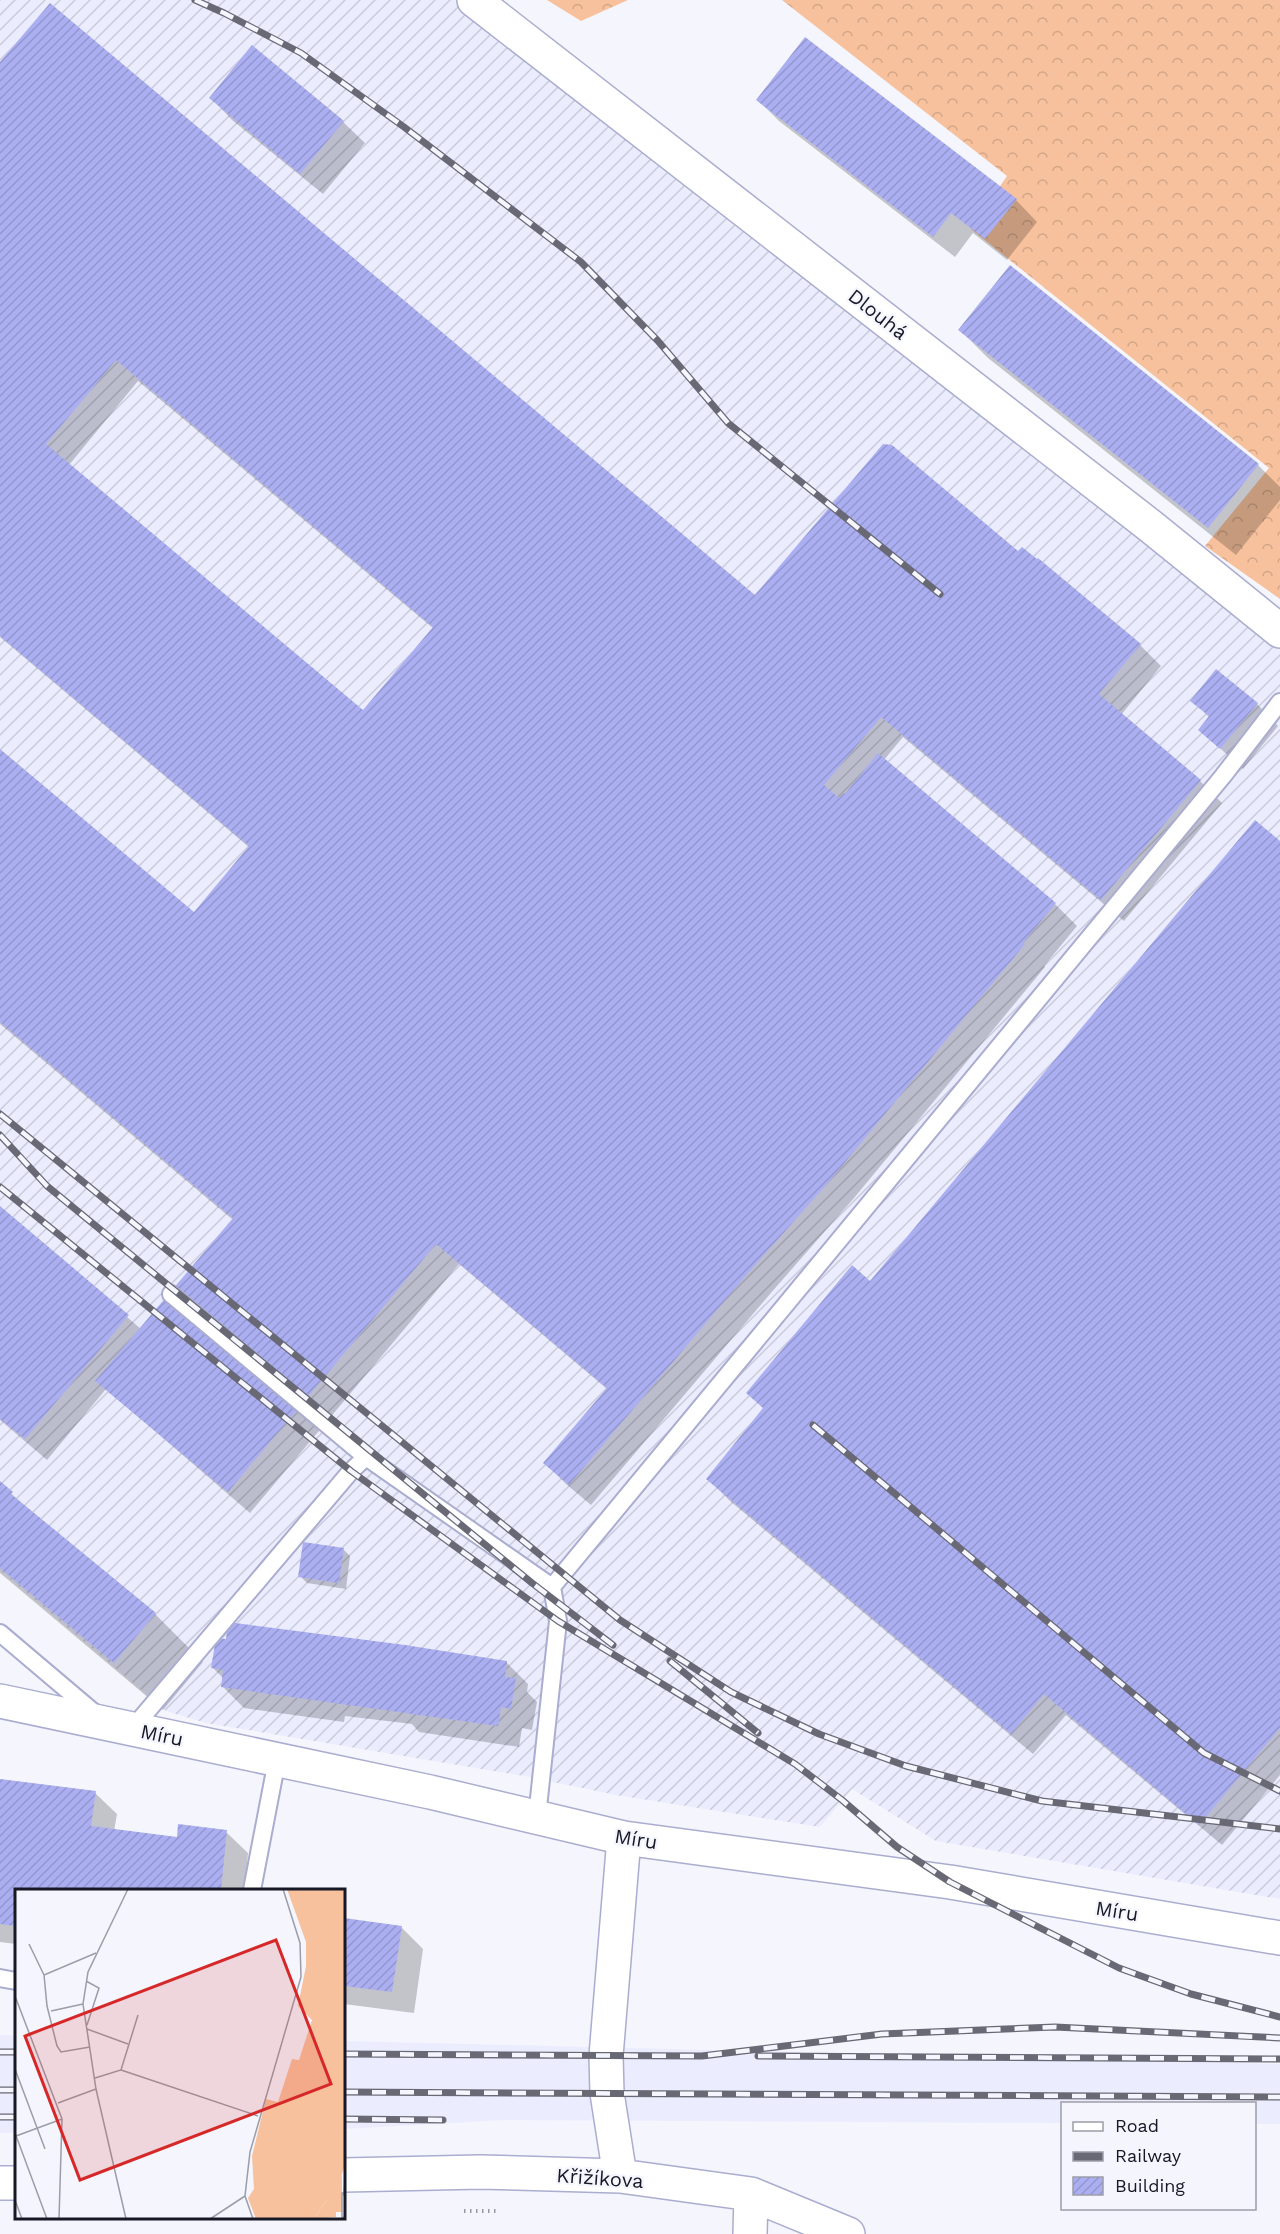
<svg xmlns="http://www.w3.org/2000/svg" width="1280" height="2234" font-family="'Work Sans',sans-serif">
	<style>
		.built { fill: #ebedff }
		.industrial { fill: url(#industrial-furrows) }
		.forest { fill: url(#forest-crowns) }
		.shadow { fill: #0003; fill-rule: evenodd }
		.building { fill: url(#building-hatch); fill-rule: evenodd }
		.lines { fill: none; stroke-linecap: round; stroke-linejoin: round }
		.lane-casing { stroke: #aaadcf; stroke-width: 20 }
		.street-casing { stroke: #aaadcf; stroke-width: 36 }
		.path { stroke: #9899a3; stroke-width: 4; stroke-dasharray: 1.5 4.5; stroke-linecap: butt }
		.lane { stroke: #fff; stroke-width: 16 }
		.street { stroke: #fff; stroke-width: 33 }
		.rail-casing { stroke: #686974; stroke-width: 7 }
		.rail { stroke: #f4f5fd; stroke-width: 4.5; stroke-dasharray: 14; stroke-linecap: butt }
		.labels { text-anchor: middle; stroke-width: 4.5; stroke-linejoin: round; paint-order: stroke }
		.street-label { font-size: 20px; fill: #171825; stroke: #f4f5fd }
		.inset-road { fill: none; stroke: #9c9da7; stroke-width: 1.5 }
		.view { fill: #d62828; fill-opacity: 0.15; stroke: #d62828; stroke-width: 3 }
		.inset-edge { fill: none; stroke: #171825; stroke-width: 3 }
	</style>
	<defs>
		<pattern id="industrial-furrows" width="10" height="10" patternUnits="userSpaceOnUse" patternTransform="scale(1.5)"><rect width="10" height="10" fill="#ebedff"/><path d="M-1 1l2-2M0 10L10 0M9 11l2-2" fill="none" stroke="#c9cada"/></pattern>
		<pattern id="forest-crowns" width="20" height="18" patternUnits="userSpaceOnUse" patternTransform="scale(1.5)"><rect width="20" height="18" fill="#f7c19d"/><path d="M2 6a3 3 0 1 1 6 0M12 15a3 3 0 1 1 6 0" fill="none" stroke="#d3a587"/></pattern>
		<pattern id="building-hatch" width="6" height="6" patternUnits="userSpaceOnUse" patternTransform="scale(1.5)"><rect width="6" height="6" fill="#abaff1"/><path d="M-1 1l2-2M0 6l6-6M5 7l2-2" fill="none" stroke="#9296ce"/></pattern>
	</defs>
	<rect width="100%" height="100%" fill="#f4f5fd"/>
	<!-- built -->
	<path class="built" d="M0,2035H16V2133H0Z
		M344,2041L1280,2064V2124H1255L1254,2104H1062V2123L504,2120L344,2129Z"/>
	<!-- industrial -->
	<path class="industrial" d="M0,0H474L1280,631V1899L936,1841L852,1789L820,1827L616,1795L524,1776L206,1723L166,1711L0,1570Z"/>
	<!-- forest -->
	<path class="forest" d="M547,0H628L581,21Z
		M782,0H1280V599L1205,546L1269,468L971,229L1007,176Z"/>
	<!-- shadow -->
	<path class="shadow" d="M253,47L343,122L365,143L323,194L232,120L211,98Z
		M0,65L756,597L1018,553L1140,645L1161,666L1121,715L1200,781L1222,803L1124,921L903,737L884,760L1055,904L1077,926L1044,966L1045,967L854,1198L770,1294L591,1505L566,1484L545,1463L607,1389L459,1264L250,1513L106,1389L47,1460L0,1420V1208L141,1329L233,1220L0,1024V751L194,914L250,848L0,637ZM138,381L434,629L363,712L69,465Z
		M758,100L1016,200L1037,222L1007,260L973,233L955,257L779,121Z
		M960,330L1258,465L1280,487V500L1236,555L988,358Z
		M1216,671L1257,704L1278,726L1243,769L1200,730L1210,718L1192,700Z
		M1280,843V1775L1222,1845L1066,1715L1033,1754L730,1501L708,1479L870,1283Z
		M0,1483L33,1514L155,1614L203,1662L163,1710L0,1573Z
		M343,1549L350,1556L346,1589L307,1583L300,1576Z
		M506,1662L528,1684L527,1692L537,1702L532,1730L522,1728L519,1747L419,1732L412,1724L345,1716L344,1722L244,1708L222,1686L223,1678L213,1668Z
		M0,1780L95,1793L117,1814L114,1831L178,1838L226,1832L248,1853L245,1890H16V1944L0,1942Z
		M344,1920L401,1927L423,1949L414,2013L344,2004Z"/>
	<!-- building -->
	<path class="building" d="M50,3L755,595L883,444L892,445L1018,551L1022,547L1037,559L1038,558L1141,644L1099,694L1201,780L1101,900L881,717L824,785L839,798L844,793L845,794L878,753L1056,903L1023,943L1025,944L833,1177L749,1272L569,1485L543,1463L607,1388L436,1244L228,1492L95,1381L233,1218L0,1022V749L194,912L249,846L0,636V62ZM116,360L433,627L363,710L46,444Z
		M805,37L1017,199L985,239L951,213L933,237L756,100Z
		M252,45L344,121L300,174L209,98Z
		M1010,265L1259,464L1208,528L958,330Z
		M1216,669L1258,703L1220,749L1198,730L1209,716L1190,701Z
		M1255,820L1280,841V1728L1199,1825L1044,1694L1011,1734L706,1479L763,1408L746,1393L852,1265L870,1281Z
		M0,1206L129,1315L25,1439L0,1419Z
		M0,1481L13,1492L11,1494L156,1613L114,1663L0,1568Z
		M303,1542L344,1548L339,1583L298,1577Z
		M228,1622L405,1645L507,1661L505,1677L516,1678L511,1709L501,1707L498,1726L221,1687L223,1670L211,1668L216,1638L226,1639Z
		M0,1779L96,1791L91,1826L177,1837L178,1824L227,1830L221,1890H16V1926L0,1924Z
		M344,1918L402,1926L392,1992L344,1986Z"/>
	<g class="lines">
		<!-- lane casing -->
		<g class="lane-casing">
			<path id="lane" d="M171,1294L366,1457L552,1587L558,1621L537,1817
				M552,1587L1223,776L1280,702
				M0,1633L98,1716
				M132,1729L351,1471L366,1457
				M252,1890L277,1760
				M0,1978L16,1981"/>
		</g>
		<!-- street casing -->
		<g class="street-casing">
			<path id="street" d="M474,0L1149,525L1280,631
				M0,1701L430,1792L624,1838L950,1882L1280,1938
				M344,2175L480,2172L620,2176L751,2194L848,2234
				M620,2176L607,2093L606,2056L624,1838
				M0,2183H16
				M750,2234L751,2194"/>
		</g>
		<!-- path -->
		<path class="path" d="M464,2211H499"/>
		<!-- lane -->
		<use href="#lane" class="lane"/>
		<!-- street -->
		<use href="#street" class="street"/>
		<!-- rail casing -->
		<g class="rail-casing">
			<path id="rail" d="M195,0L224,13L301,53L404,127L581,262L658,341L728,423L940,594
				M0,1114L620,1620L731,1692L819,1734L906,1766L1042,1801L1280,1829
				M0,1135L47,1186L532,1583L613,1645
				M0,1187L351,1471L558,1621L795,1764L842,1800L897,1847L950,1882L1119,1968L1191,1994L1280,2017
				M813,1425L1204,1753L1280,1791
				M670,1661L758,1733
				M0,2052H16
				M344,2054L702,2056L882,2034L1055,2027L1280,2038
				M758,2056L1280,2059
				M0,2090H16
				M344,2092L1280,2097
				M0,2117H16
				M344,2119L443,2120"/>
		</g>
		<!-- rail -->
		<use href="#rail" class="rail"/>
	</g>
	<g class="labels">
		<!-- street labels -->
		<g class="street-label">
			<text transform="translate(878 314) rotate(38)" y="7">Dlouhá</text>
			<text transform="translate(162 1735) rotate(12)" y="7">Míru</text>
			<text transform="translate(636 1839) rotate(9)" y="7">Míru</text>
			<text transform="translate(1117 1911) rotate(9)" y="7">Míru</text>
			<text transform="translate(600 2178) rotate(4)" y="7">Křižíkova</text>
		</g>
	</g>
	<!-- overview -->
	<g transform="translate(15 1889)">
		<rect width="330" height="330" fill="#f4f5fd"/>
		<path d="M327,285V323H321V328L299,330L310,313L319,308Z" fill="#f7c19d"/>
		<path d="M272,0H330V275L320,308L310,313L299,330H241L233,309L239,300L237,267L251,210L263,213L277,170L284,171L297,131L283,117L291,77V53Z" fill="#f7c19d"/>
		<path class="inset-road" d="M14,55L29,86M71,92L84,99L72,136M0,107L47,230L44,330M36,122L68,115M72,140L113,155M75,158L46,163L42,157L32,117L29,86L81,64M0,180L30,260M106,181L243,227M80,189L106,181L123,126M43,214L81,200M0,244L32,330M1,247L47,230M330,304H327V329L330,328M329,307L330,288M0,311L7,330M111,330L81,200L68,115L73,83L113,0M195,330L230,307M238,330L230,307L235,263L286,88L285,54L268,0"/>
		<path class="view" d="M261,51L316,195L65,291L10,147Z"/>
		<rect width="330" height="330" class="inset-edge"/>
	</g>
	<!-- legend -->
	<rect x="1061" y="2102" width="195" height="108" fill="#f4f5fd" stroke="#9c9da7" stroke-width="1.5"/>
	<rect x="1073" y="2122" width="30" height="9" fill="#ffffff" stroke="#9c9da7" stroke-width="1.5"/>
	<text x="1115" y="2132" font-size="18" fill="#171825">Road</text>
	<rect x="1073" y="2152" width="30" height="9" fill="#686974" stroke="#9c9da7" stroke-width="1.5"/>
	<text x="1115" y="2162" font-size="18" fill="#171825">Railway</text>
	<rect x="1073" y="2177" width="30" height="18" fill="url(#building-hatch)" stroke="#9c9da7" stroke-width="1.5"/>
	<text x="1115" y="2192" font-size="18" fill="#171825">Building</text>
</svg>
